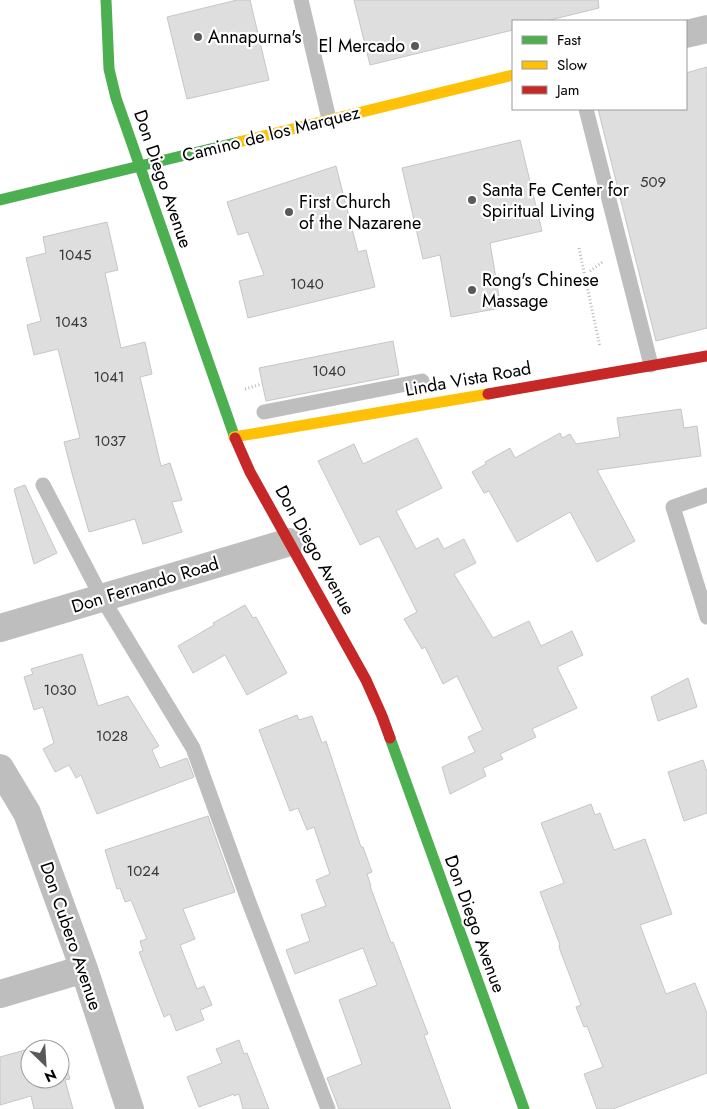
<svg xmlns="http://www.w3.org/2000/svg" width="707" height="1109" font-family="Jost,sans-serif">
	<style>
		.building { fill: #dedede; stroke: #c6c6c6 }
		.lines { fill: none; stroke-linecap: round; stroke-linejoin: round }
		.path { stroke: #b9b9b9; stroke-width: 3; stroke-dasharray: 1 2.5; stroke-linecap: butt }
		.lane { stroke: #bebebe; stroke-width: 15 }
		.street { stroke: #bebebe; stroke-width: 28 }
		.fast { stroke: #4caf50; stroke-width: 11 }
		.slow { stroke: #ffc107; stroke-width: 11 }
		.jam { stroke: #c62828; stroke-width: 11 }
		.poi-dot { fill: #595959; stroke: #fff; stroke-width: 2 }
		.labels { text-anchor: middle; stroke-width: 4.5; stroke-linejoin: round; paint-order: stroke }
		.number-label { font-size: 15px; fill: #383838 }
		.poi-label { font-size: 18px; fill: #000; stroke: #fff; text-anchor: start }
		.street-label { font-size: 18px; fill: #000; stroke: #fff }
	</style>
	<rect width="100%" height="100%" fill="#fff"/>
	<!-- building -->
	<path class="building" d="M237,0H250L269,80L187,99L167,17Z
		M354,0H598L599,8L546,21H513V30L370,65Z
		M707,67V328L656,341L598,109H686V73Z
		M520,140L542,231L490,243L501,308L451,317L440,255L423,259L402,168Z
		M336,166L358,252L366,250L375,287L248,318L239,281L264,275L248,232L238,235L227,202Z
		M107,222L118,270L105,273L121,348L145,342L152,374L140,377L161,466L170,463L182,500L172,502L182,532L143,544L135,519L89,532L73,477L64,442L80,438L58,349L34,355L27,325L41,321L26,258L46,253L43,237Z
		M393,341L399,375L266,401L259,368Z
		M681,409L684,428L697,426L701,456L597,470L635,541L597,562L570,512L517,542L489,491L484,493L472,472L486,464L485,462L510,448L515,458L560,433L562,438L570,434L576,444L620,437L617,418Z
		M417,438L442,488L396,511L416,549L438,538L444,549L464,539L476,563L454,574L493,638L529,621L541,646L572,631L583,655L557,667L577,708L532,729L536,737L500,754L503,759L483,768L486,776L450,794L442,767L475,752L468,737L483,730L457,676L443,684L425,647L422,649L404,619L417,612L379,536L360,545L318,461L354,444L363,464Z
		M25,485L57,553L34,564L14,489Z
		M245,605L253,618L256,617L287,673L247,695L225,655L193,673L178,646L214,625L213,623Z
		M82,654L98,706L128,696L159,746L152,750L160,768L187,758L194,777L97,814L81,775L76,778L69,765L55,772L43,749L54,743L43,707L34,710L24,677L33,674L31,669Z
		M688,678L697,707L658,721L651,697Z
		M297,715L299,720L312,716L322,743L326,741L361,847H363L372,872L367,874L371,886H370L391,943L393,942L428,1034L424,1035L451,1109H339L327,1078L362,1064L339,1000L377,985L363,948L295,974L286,950L310,941L301,915L326,906L316,880L330,874L314,827L307,830L298,808L290,811L259,730Z
		M703,760L707,772V813L684,821L668,772Z
		M591,804L595,815L600,813L614,850L645,839L672,914L640,925L666,994L695,983L707,1013V1073L613,1109H597L584,1074L603,1067L587,1026L584,1027L576,1007L581,1005L560,950L559,945H560L540,892L564,883L541,823Z
		M208,816L235,892L183,909L195,939L180,945L197,989L204,986L212,1005L200,1010L204,1020L176,1031L170,1014L164,1017L139,952L143,951L140,941L147,939L131,900L125,902L120,888L117,889L105,850Z
		M239,1040L244,1054L247,1053L269,1109H243L239,1094L234,1096V1094L199,1107L187,1077L222,1063L216,1049Z
		M54,1042L56,1049H30V1079H60V1051L61,1050L70,1079L65,1080L73,1109H34L31,1096L0,1105V1057Z"/>
	<g class="lines">
		<!-- path -->
		<path class="path" d="M579,248L600,347
			M590,271L604,261
			M245,389L262,384"/>
		<!-- lane -->
		<path class="lane" d="M301,0L329,119
			M586,109L651,365
			M264,412L422,381
			M43,485L102,598L193,748L247,897L328,1109
			M707,495L673,507L707,617"/>
		<!-- street -->
		<path class="street" d="M686,34L707,29
			M0,628L290,542
			M0,768L27,813L84,969L130,1109
			M0,994L84,969"/>
		<!-- fast -->
		<path class="fast" d="M106,0L109,69L116,98L235,438
			M0,200L239,142
			M390,738L524,1109"/>
		<!-- slow -->
		<path class="slow" d="M239,142L513,75
			M234,437L488,394"/>
		<!-- jam -->
		<path class="jam" d="M488,394L707,356
			M235,438L250,472L366,680L382,716L390,738"/>
	</g>
	<!-- markers -->
	<g class="poi-dot">
		<circle cx="198" cy="37" r="5"/>
		<circle cx="415" cy="46" r="5"/>
		<circle cx="472" cy="200" r="5"/>
		<circle cx="289" cy="212" r="5"/>
		<circle cx="472" cy="290" r="5"/>
	</g>
	<g class="labels">
		<!-- number labels -->
		<g class="number-label">
			<text x="653" y="187">509</text>
			<text x="75" y="260">1045</text>
			<text x="307" y="289">1040</text>
			<text x="71" y="327">1043</text>
			<text x="329" y="376">1040</text>
			<text x="109" y="382">1041</text>
			<text x="110" y="446">1037</text>
			<text x="60" y="695">1030</text>
			<text x="112" y="741">1028</text>
			<text x="143" y="876">1024</text>
		</g>
		<!-- poi labels -->
		<g class="poi-label">
			<text x="208" y="43">Annapurna's</text>
			<text x="405" y="52" text-anchor="end">El Mercado</text>
			<text x="482" y="196">Santa Fe Center for<tspan x="482" dy="21">Spiritual Living</tspan></text>
			<text x="299" y="208">First Church<tspan x="299" dy="21">of the Nazarene</tspan></text>
			<text x="482" y="286">Rong's Chinese<tspan x="482" dy="21">Massage</tspan></text>
		</g>
		<!-- street labels -->
		<g class="street-label">
			<text transform="translate(271 134) rotate(-14)" y="6">Camino de los Marquez</text>
			<text transform="translate(163 179) rotate(71)" y="6">Don Diego Avenue</text>
			<text transform="translate(468 379) rotate(-10)" y="6">Linda Vista Road</text>
			<text transform="translate(315 550) rotate(61)" y="6">Don Diego Avenue</text>
			<text transform="translate(145 585) rotate(-17)" y="6">Don Fernando Road</text>
			<text transform="translate(475 924) rotate(70)" y="6">Don Diego Avenue</text>
			<text transform="translate(71 936) rotate(71)" y="6">Don Cubero Avenue</text>
		</g>
	</g>
	<!-- legend -->
	<rect x="512" y="20" width="175" height="90" fill="#ffffff" stroke="#999999"/>
	<rect x="522" y="36" width="25" height="8" fill="#4caf50" stroke="#999999"/>
	<text x="557" y="45" font-size="15" fill="#000000">Fast</text>
	<rect x="522" y="61" width="25" height="8" fill="#ffc107" stroke="#999999"/>
	<text x="557" y="70" font-size="15" fill="#000000">Slow</text>
	<rect x="522" y="86" width="25" height="8" fill="#c62828" stroke="#999999"/>
	<text x="557" y="95" font-size="15" fill="#000000">Jam</text>
	<!-- north arrow -->
	<g transform="translate(45 1064) rotate(155)"><circle r="24" fill="#ffffff" stroke="#999999"/>
	<path d="M0-4L9 19L0 12L-9 19Z" fill="#595959"/>
	<text y="-8" font-size="14" font-weight="bold" text-anchor="middle" fill="#000000">N</text>
	</g>
</svg>
